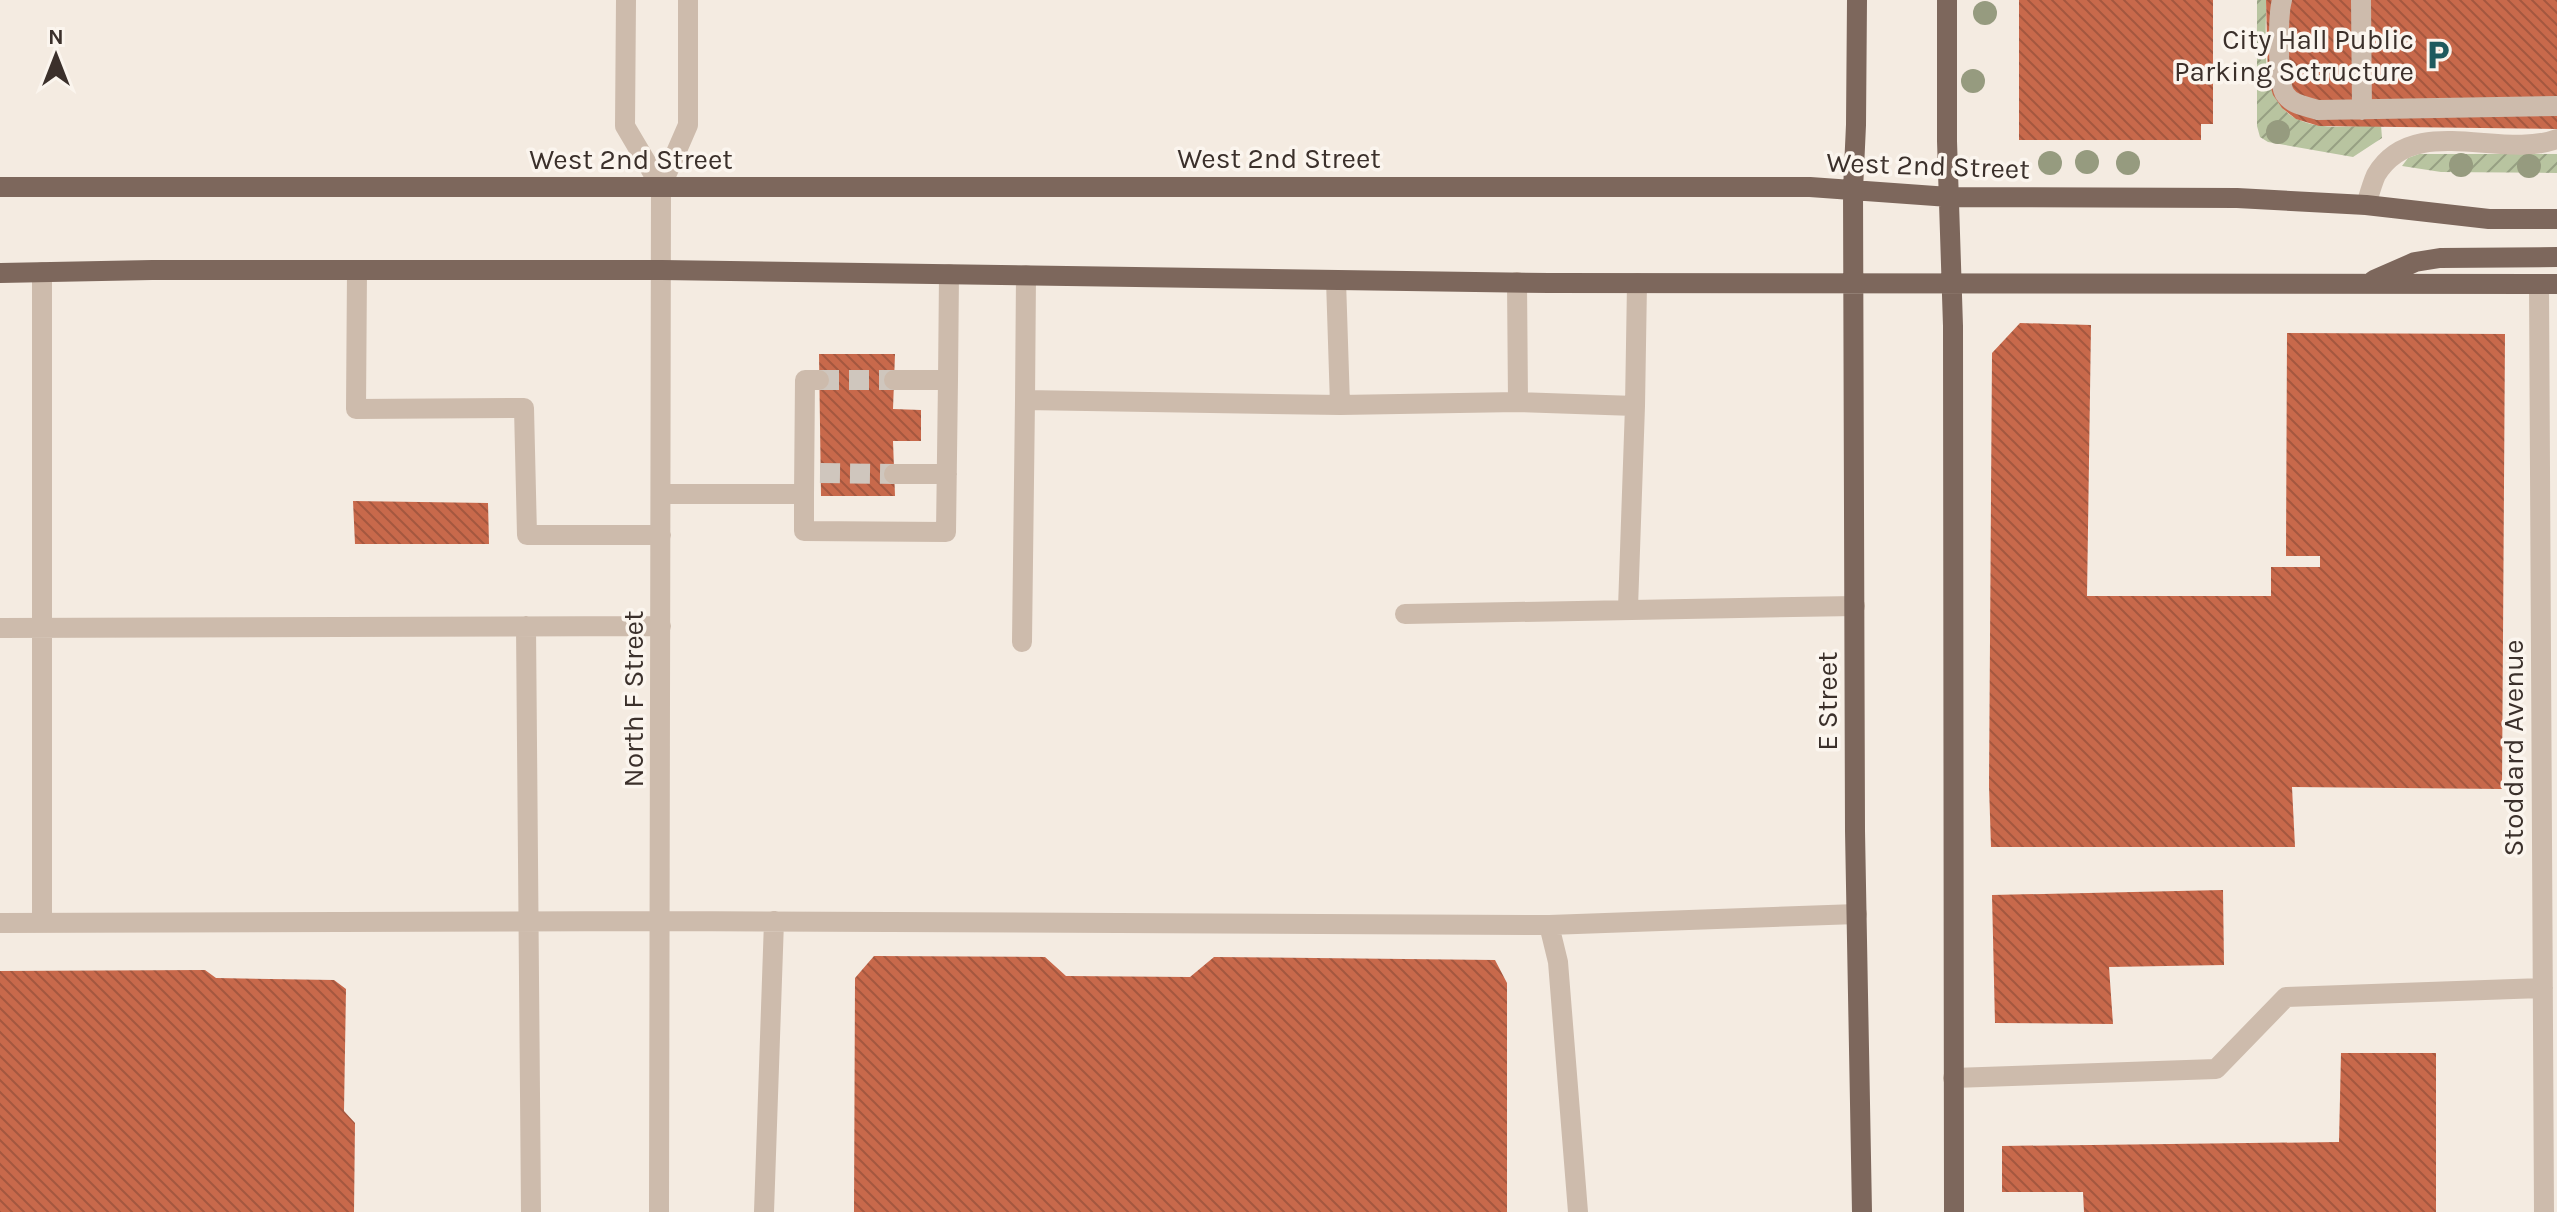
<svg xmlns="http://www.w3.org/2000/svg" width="2557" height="1212" font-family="Karla,sans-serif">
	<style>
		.garden { fill: url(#garden-furrows) }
		.building { fill: url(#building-back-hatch) }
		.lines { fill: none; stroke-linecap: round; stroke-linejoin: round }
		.minor-tunnel { stroke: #cfc6bd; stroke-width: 20; stroke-dasharray: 20 10; stroke-linecap: butt }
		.minor { stroke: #cdbbac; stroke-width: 20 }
		.major { stroke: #7d675c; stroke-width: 20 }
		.tree { fill: #969b7f }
		.labels { text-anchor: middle; stroke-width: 7; stroke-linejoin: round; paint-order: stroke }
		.poi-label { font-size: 28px; fill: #3b302b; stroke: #fbf5ee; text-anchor: end }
		.street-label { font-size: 28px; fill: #3b302b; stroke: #fbf5ee }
	</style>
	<defs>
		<pattern id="garden-furrows" width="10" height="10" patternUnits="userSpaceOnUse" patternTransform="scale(2)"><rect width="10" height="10" fill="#b8c4a0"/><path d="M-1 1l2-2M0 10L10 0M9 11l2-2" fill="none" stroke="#97a083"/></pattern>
		<pattern id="building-back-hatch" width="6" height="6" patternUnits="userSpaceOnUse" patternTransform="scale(2)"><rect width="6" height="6" fill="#c8694b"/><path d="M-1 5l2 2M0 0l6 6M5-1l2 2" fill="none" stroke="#a4573f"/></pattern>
	</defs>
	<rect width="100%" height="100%" fill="#f4ebe1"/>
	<!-- garden -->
	<path class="garden" d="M2257,0H2266C2267,48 2254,115 2317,125C2337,129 2360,125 2381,125L2382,138L2353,157L2268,142L2260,137L2257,126Z
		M2419,154H2557V173L2441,172L2402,166L2408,158Z"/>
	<!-- building -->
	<path class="building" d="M2019,0H2213V124H2201V140H2019Z
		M2266,0H2557V129L2319,126L2296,119L2282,108L2273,95L2268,79Z
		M2020,323L2091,325L2087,596H2271V567H2320V556H2286L2287,333L2505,334L2502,789L2292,787L2295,847H1991L1989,786L1992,353Z
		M819,354H895L893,409L921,410V441H893L895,496H821Z
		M353,501L488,503L489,544H355Z
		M2223,890L2224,965L2109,967L2113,1024L1995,1023L1992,895Z
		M874,956L1045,957L1066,976L1190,977L1214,957L1495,960L1507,983V1212H854L855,978Z
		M205,970L216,978L334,980L346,989L344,1111L355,1123L354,1212H0V971Z
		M2341,1053H2436V1212H2084L2083,1192H2002V1146L2339,1142Z"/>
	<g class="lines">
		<!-- minor-tunnel -->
		<path class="minor-tunnel" d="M819,380H894
			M820,473L894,474"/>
		<!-- minor -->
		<path class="minor" d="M626,0L625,126L661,187
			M2282,0C2278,14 2277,83 2285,94C2292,105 2306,106 2318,110L2557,106
			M2361,0L2362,110
			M2366,205C2369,195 2372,184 2376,175C2413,112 2501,160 2557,139
			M357,270L356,409L524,408L527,535H661
			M42,272V923
			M1026,275L1025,400L1340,405L1336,280
			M2539,284L2544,1212
			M894,380H948L949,274
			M1518,402L1635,406L1637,283
			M1340,405L1518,402L1517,282
			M894,474H947
			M661,494H804L805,380H819
			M804,494V531L946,532L948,380
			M1628,608L1635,406
			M1405,614L1855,606
			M526,626L531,1212
			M0,628L661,626
			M1022,642L1025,400
			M0,923L661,921L1549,925L1558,962L1578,1212
			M1549,925L1857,914
			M1953,1078L2216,1069L2286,997L2543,988
			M659,1212L661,187L688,125V0
			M764,1212L774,921"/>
		<!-- major -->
		<path class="major" d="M1857,0L1856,125L1853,190L1855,831L1862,1212
			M1947,0V141L1953,326L1954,1212
			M0,187H1810L1949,197L2237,198L2366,205L2489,219H2557
			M0,273L152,270H662L1549,283L2557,284
			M2374,280L2415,262L2440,258L2557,257"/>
	</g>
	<!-- trees -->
	<g class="tree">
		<circle cx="1985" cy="13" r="12"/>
		<circle cx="1973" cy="81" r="12"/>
		<circle cx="2278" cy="132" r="12"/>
		<circle cx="2087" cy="162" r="12"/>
		<circle cx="2050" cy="163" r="12"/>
		<circle cx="2128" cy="163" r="12"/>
		<circle cx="2461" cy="165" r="12"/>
		<circle cx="2529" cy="166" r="12"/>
	</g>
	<!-- icons -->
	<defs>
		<g id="parking-bare" transform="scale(2.4)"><path d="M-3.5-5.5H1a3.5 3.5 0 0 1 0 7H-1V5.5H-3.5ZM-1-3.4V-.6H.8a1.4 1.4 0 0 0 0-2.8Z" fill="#1f5a5e" stroke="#fbf5ee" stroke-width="2.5" paint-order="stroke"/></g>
	</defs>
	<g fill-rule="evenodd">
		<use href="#parking-bare" x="2438" y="55"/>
	</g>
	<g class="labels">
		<!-- poi labels -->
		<g class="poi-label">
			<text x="2414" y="49">City Hall Public<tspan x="2414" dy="32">Parking Sctructure</tspan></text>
		</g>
		<!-- street labels -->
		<g class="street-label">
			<text x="1279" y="168">West 2nd Street</text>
			<text x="631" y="169">West 2nd Street</text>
			<text transform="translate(1928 165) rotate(2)" y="10">West 2nd Street</text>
			<text transform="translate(633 699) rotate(-90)" y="10">North F Street</text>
			<text transform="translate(1827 701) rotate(-90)" y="10">E Street</text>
			<text transform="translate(2513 748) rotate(-90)" y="10">Stoddard Avenue</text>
		</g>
	</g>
	<!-- north arrow -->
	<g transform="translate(56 56)" stroke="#fbf5ee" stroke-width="6" paint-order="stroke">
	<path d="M0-6L14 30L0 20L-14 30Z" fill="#3b302b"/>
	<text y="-12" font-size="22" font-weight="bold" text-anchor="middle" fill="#3b302b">N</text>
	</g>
</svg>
